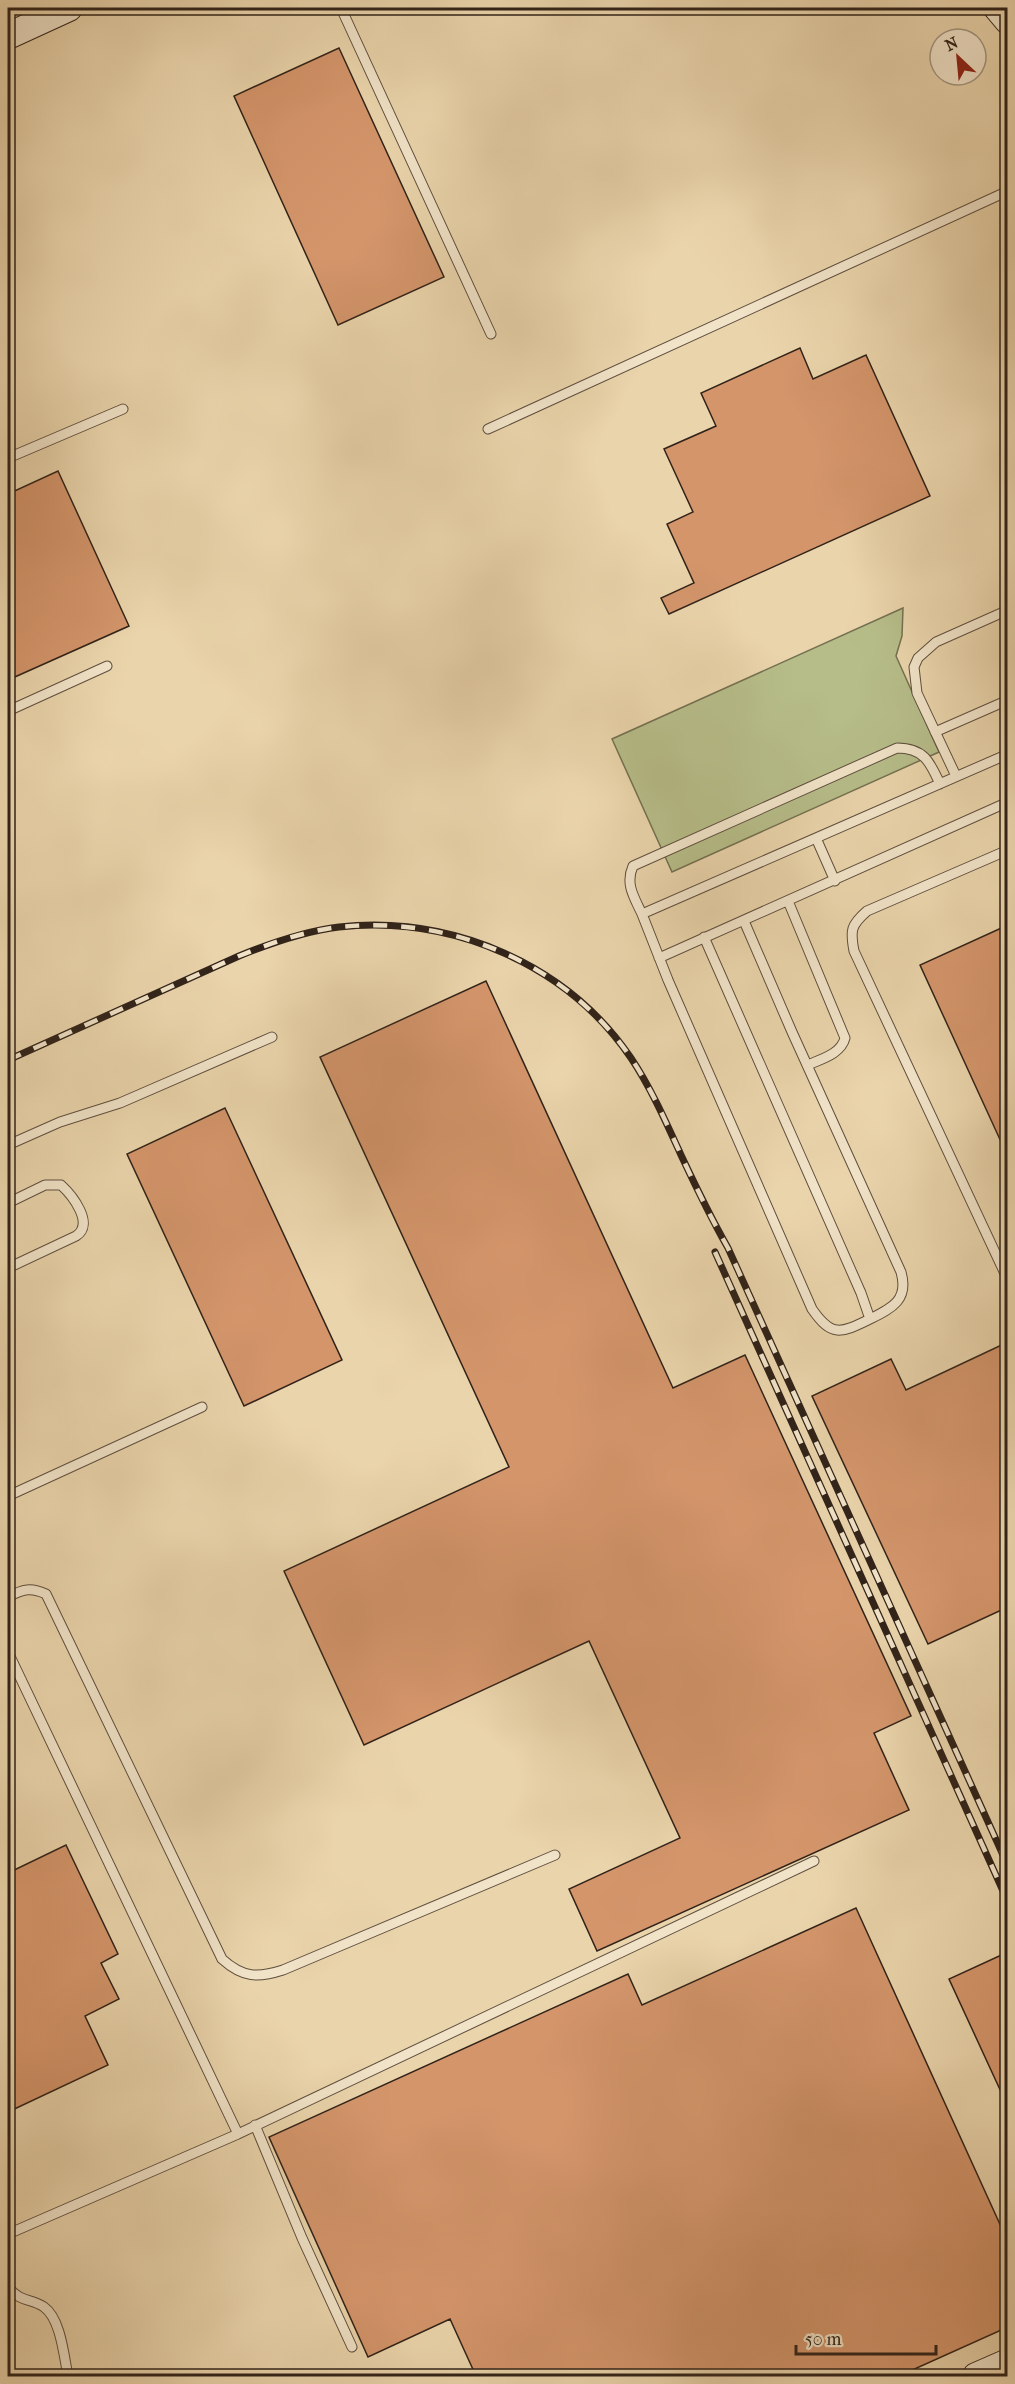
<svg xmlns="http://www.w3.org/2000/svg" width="1015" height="2384" font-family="'IM FELL French Canon',serif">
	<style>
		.green { fill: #b6bd89; stroke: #747051; stroke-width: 1.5 }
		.building { fill: #d4956b; stroke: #312319; stroke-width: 1.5 }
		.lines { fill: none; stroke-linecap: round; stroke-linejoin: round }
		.service-casing { stroke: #5f4f3e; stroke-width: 11 }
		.secondary-casing { stroke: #312319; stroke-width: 28 }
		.service { stroke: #f1e3c8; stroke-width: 9 }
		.secondary { stroke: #f1e3c8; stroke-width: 26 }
		.rail-casing { stroke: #312319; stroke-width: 7 }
		.rail { stroke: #f1e3c8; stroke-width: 4.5; stroke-dasharray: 14; stroke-linecap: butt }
	</style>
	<rect width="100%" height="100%" fill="#ead4ab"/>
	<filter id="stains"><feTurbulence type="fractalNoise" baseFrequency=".00333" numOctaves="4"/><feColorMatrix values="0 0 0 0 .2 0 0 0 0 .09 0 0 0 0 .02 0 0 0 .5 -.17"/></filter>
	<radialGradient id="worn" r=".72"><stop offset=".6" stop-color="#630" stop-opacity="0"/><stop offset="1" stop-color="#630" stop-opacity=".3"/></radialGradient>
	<!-- green -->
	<path class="green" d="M903,608L902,636L896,656L939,752L672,872L612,739Z"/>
	<!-- building -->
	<path class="building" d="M339,48L444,277L338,325L234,96Z
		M800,348L813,379L866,355L930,496L669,614L661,598L694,583L667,524L693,512L664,449L716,426L701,393Z
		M58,471L129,626L8,680V494Z
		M1008,925V1157L920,965Z
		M486,981L673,1388L745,1355L911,1716L874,1733L909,1810L597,1951L569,1889L680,1838L589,1641L364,1745L284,1571L509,1467L320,1057Z
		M225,1108L342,1360L244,1406L127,1154Z
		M1008,1342V1607L928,1644L812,1396L891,1359L906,1390Z
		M66,1845L118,1954L101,1963L119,1999L85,2016L108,2065L8,2112V1873Z
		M856,1908L1008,2242V2327L899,2376H476L450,2319L368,2357L269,2137L628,1974L642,2005Z
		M1008,1952V2107L949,1979Z"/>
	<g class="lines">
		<!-- service casing -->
		<g class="service-casing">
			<path id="service" d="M341,8L491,334
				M488,429L1008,191
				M8,458L123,409
				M8,711L107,666
				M935,732L1008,700
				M956,776L917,693L914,667L918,658L936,642L1008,610
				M816,838L835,881
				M1008,850L867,911C851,925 850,930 854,951L1008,1280
				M788,901L845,1038C841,1054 821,1059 808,1065
				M642,914C634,897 625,884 633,866L897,748C924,748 930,762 940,784
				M744,921L792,1032L901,1272C909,1300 892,1308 870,1319
				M704,937L861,1293L870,1319C841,1333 832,1338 812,1309L668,980L642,914L1008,754
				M659,958L1008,802
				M8,1145L60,1122L120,1103L272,1037
				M8,1203L45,1185H61C72,1195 95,1224 76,1236L8,1268
				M8,1496L202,1407
				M8,1597C23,1589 31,1587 46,1594L222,1959C243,1978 258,1978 283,1970L555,1855
				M8,1652L238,2134
				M255,2125L302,2238L352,2347
				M8,2234L238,2134L814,1861
				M8,2287C21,2303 31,2298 44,2307C61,2319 64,2357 68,2376"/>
		</g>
		<!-- secondary casing -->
		<g class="secondary-casing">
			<path id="secondary" d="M997,8L1008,21
				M8,36L69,8
				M976,2376L1008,2362"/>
		</g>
		<!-- service -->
		<use href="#service" class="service"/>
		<!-- secondary -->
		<use href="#secondary" class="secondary"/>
		<!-- rail casing -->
		<g class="rail-casing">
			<path id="rail" d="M8,1060L239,956C271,943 305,931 339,927C452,915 567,964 631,1058C651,1088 666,1122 681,1155C696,1187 711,1218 728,1248L1008,1866
				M715,1252L1008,1902"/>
		</g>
		<!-- rail -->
		<use href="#rail" class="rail"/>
	</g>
	<!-- margin -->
	<rect width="1015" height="2384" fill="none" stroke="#ead4ab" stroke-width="30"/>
	<rect x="9" y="9" width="997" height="2366" fill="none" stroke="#312319" stroke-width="3"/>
	<rect x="15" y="15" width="985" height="2354" fill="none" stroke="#312319" stroke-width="1.5"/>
	<!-- north arrow -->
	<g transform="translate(958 57) rotate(334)"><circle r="28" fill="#f1e3c8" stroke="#a49682" stroke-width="1.5"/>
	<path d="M0-4.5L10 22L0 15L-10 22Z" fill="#8f2418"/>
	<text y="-9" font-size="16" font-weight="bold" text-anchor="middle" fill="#312319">N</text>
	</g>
	<!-- scale -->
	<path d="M796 2345v9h140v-9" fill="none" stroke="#312319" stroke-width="3"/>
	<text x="805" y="2345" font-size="18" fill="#312319" stroke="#f1e3c8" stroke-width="4.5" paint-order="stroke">50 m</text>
	<rect width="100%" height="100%" filter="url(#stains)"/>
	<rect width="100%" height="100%" fill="url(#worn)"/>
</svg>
